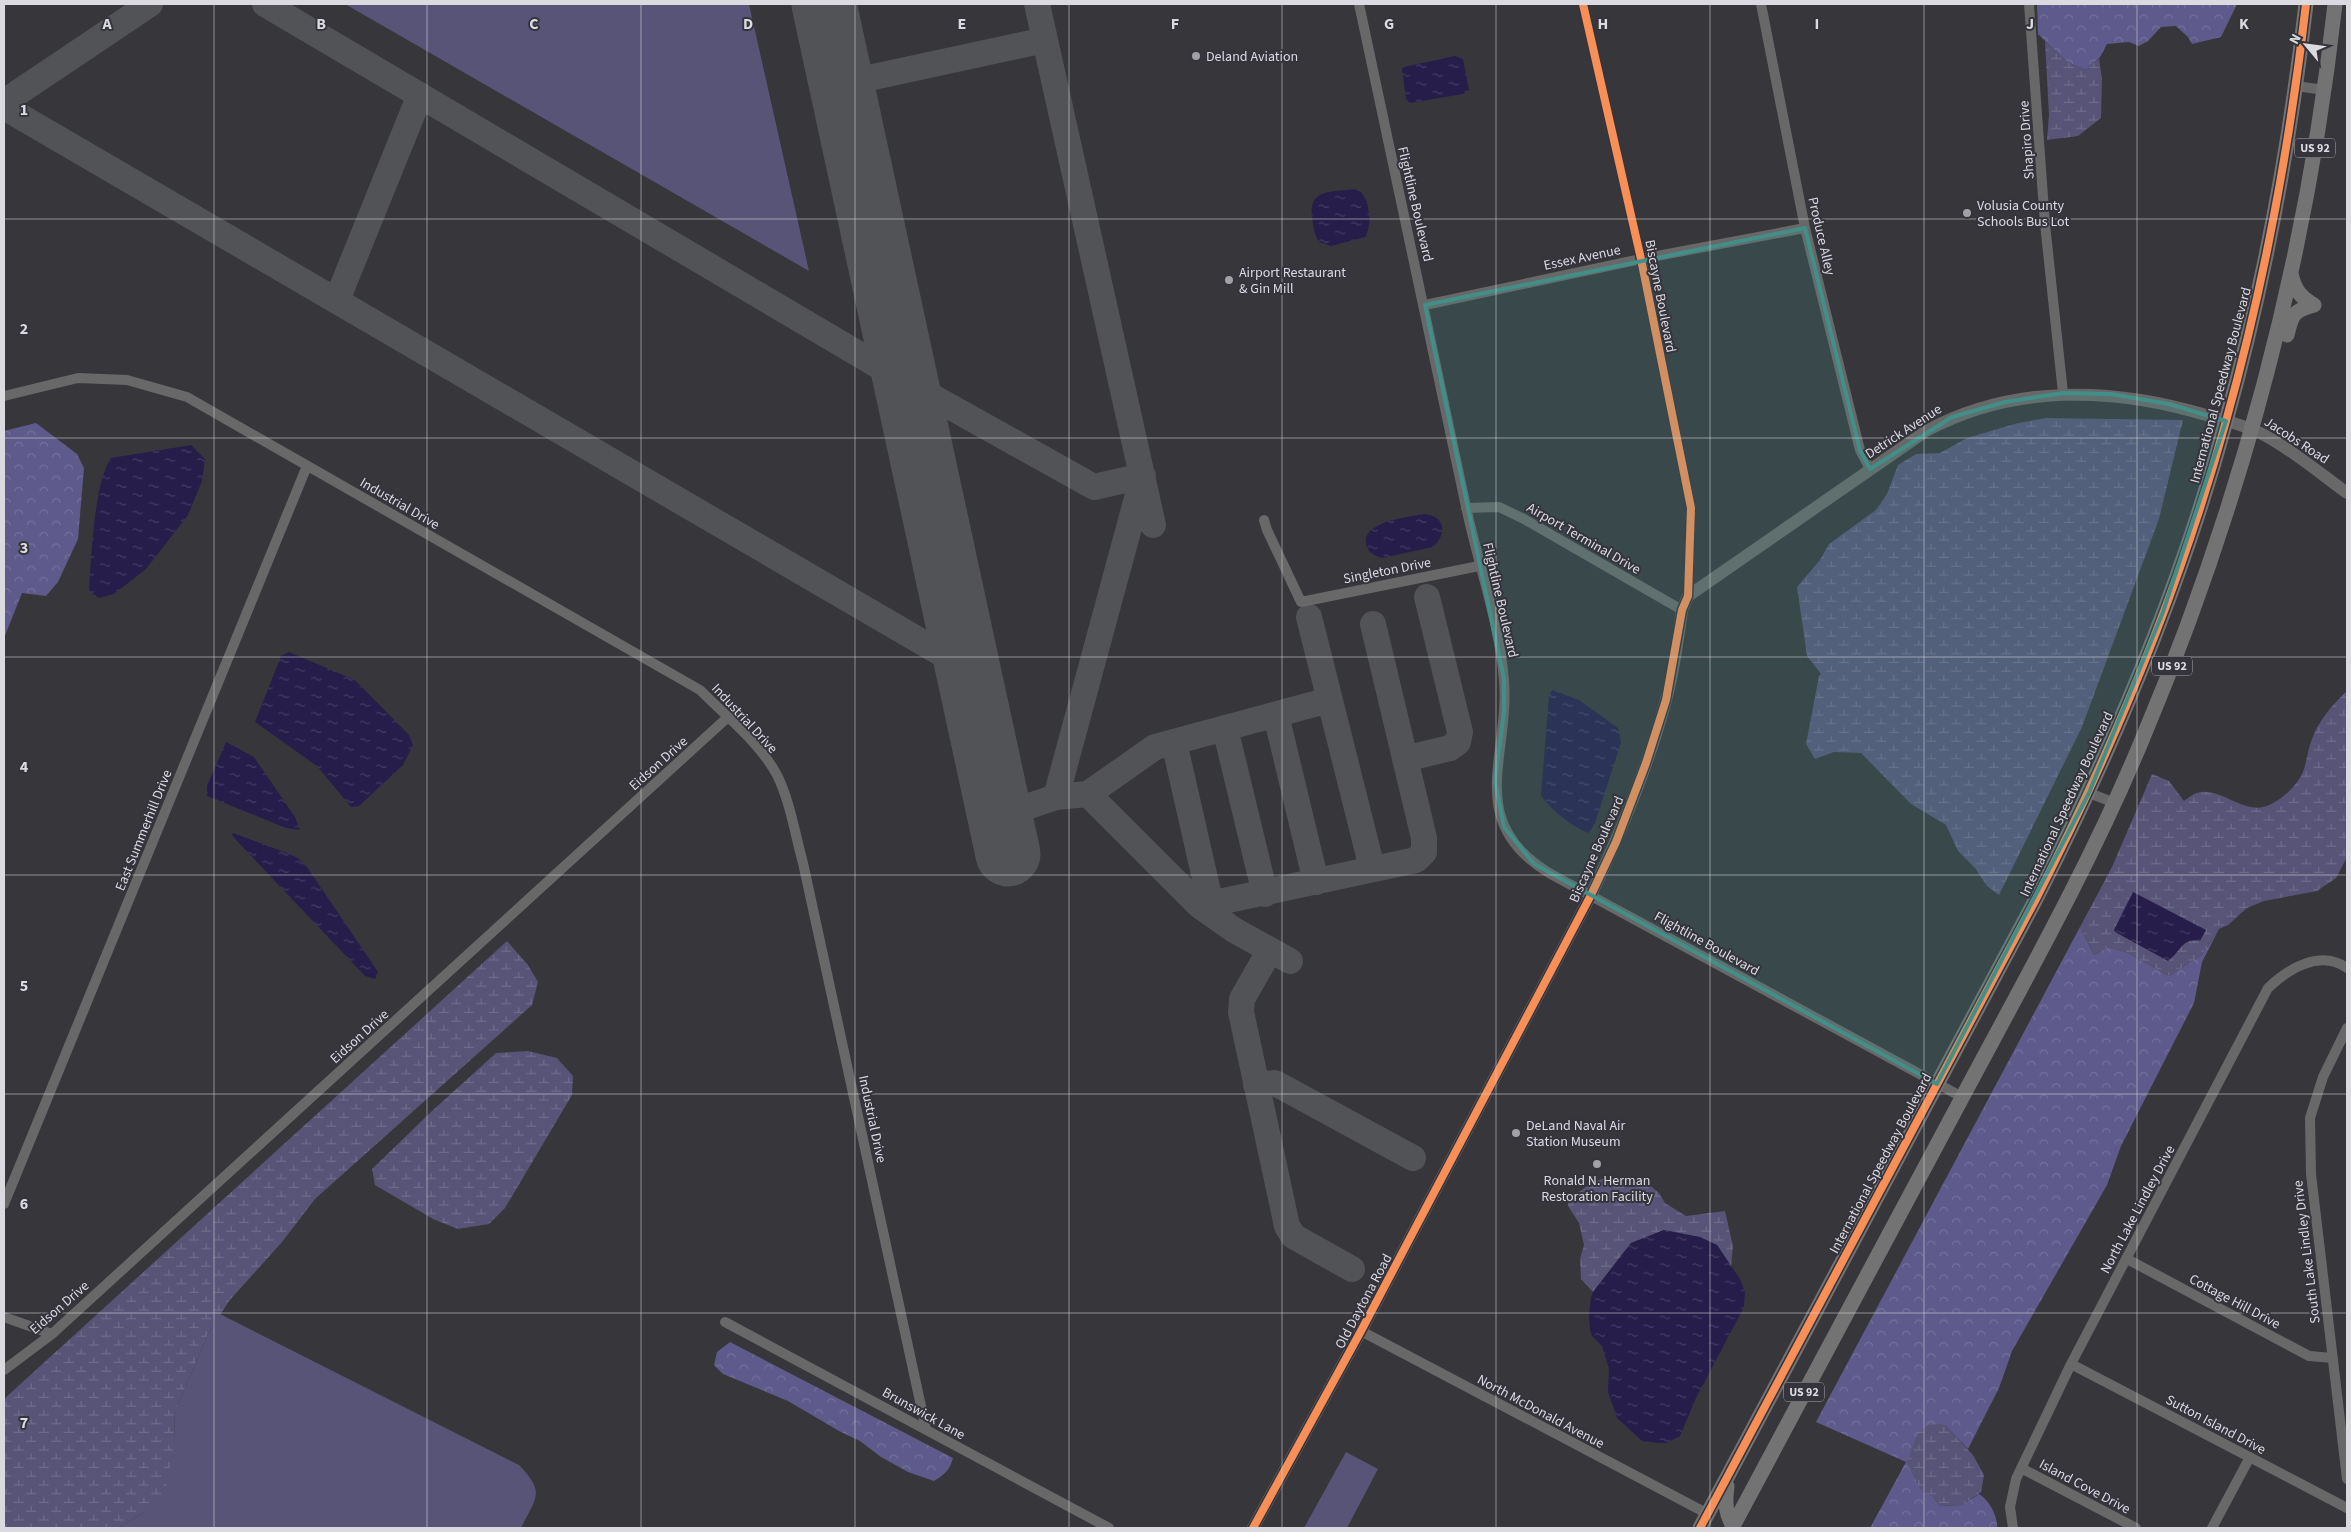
<svg xmlns="http://www.w3.org/2000/svg" width="2351" height="1532" font-family="'Source Sans 3',sans-serif">
	<style>
		.green { fill: #575477 }
		.forest { fill: url(#forest-crowns) }
		.wetland { fill: url(#wetland-marsh) }
		.water { fill: url(#water-ripples) }
		.lines { fill: none; stroke-linecap: round; stroke-linejoin: round }
		.taxiway { stroke: #525356; stroke-width: 26 }
		.runway { stroke: #525356; stroke-width: 65 }
		.minor { stroke: #676867; stroke-width: 10 }
		.tertiary { stroke: #676867; stroke-width: 12 }
		.primary { stroke: #727372; stroke-width: 15 }
		.cycleway-casing { stroke: #35343d; stroke-width: 11 }
		.cycleway { stroke: #f78f57; stroke-width: 8 }
		.marked { fill: #428f8a; fill-opacity: 0.2; stroke: #428f8a; stroke-width: 4; stroke-linejoin: round }
		.grid { fill: none; stroke: #dadae0; stroke-width: 1; stroke-opacity: 0.55 }
		.poi-dot { fill: #a1a1a6; stroke: #35343d; stroke-width: 2 }
		.labels { text-anchor: middle; stroke-width: 4; stroke-linejoin: round; paint-order: stroke }
		.shield { fill: #35343d; stroke: #a8a8af; stroke-width: 1 }
		.shield-label { font-size: 12px; font-weight: bold; fill: #dadae0 }
		.poi-label { font-size: 14px; fill: #dadae0; stroke: #35343d; text-anchor: start }
		.street-label { font-size: 14px; fill: #dadae0; stroke: #35343d }
		.grid-label { font-size: 16px; text-anchor: middle; font-weight: bold; fill: #dadae0; stroke: #35343d; stroke-width: 4; stroke-linejoin: round; paint-order: stroke }
	</style>
	<defs>
		<pattern id="forest-crowns" width="20" height="18" patternUnits="userSpaceOnUse" patternTransform="scale(1.25)"><rect width="20" height="18" fill="#5e5a8b"/><path d="M2 6a3 3 0 1 1 6 0M12 15a3 3 0 1 1 6 0" fill="none" stroke="#74719b"/></pattern>
		<pattern id="wetland-marsh" width="20" height="14" patternUnits="userSpaceOnUse" patternTransform="scale(1.25)"><rect width="20" height="14" fill="#575477"/><path d="M1 5h8M5 5V1M11 12h8M15 12V8" fill="none" stroke="#6f6c8a"/></pattern>
		<pattern id="water-ripples" width="26" height="14" patternUnits="userSpaceOnUse" patternTransform="scale(1.25)"><rect width="26" height="14" fill="#261d4a"/><path d="M2 4q2-2 4 0t4 0M15 11q2-2 4 0t4 0" fill="none" stroke="#453d64"/></pattern>
	</defs>
	<rect width="100%" height="100%" fill="#36363b"/>
	<!-- green -->
	<path class="green" d="M345,4H749L809,271Z
		M220,1314L519,1465C546,1493 536,1497 521,1528H120L122,1525L145,1512L175,1440L174,1414L209,1332Z
		M1346,1452L1378,1469L1347,1528H1304Z"/>
	<!-- forest -->
	<path class="forest" d="M2037,4H2237L2221,37L2192,44L2188,37L2176,26L2161,27L2148,41L2139,46L2129,42L2107,44L2100,57L2086,70L2067,62L2038,34Z
		M36,423L77,454L84,468L78,539L58,582L46,596L22,593L4,638V431Z
		M2080,927L2094,955L2109,947L2126,952L2169,976L2202,955L2219,929L2202,962L2194,1003L2121,1146L2107,1185L2012,1351L1999,1388L1968,1449L1945,1425L1913,1450L1908,1463L1940,1506L1962,1505L1979,1494C1989,1500 1998,1516 1997,1528H1870L1906,1462L1816,1422Z
		M730,1342L953,1458C950,1470 944,1475 934,1481L908,1472L881,1457L860,1441L839,1431L788,1401L723,1374L714,1365L717,1352Z"/>
	<!-- wetland -->
	<path class="wetland" d="M2045,41L2067,62L2086,70L2099,58L2102,79L2101,118L2078,136L2047,140L2049,115Z
		M2046,418L2183,420L2159,519L2082,727L1999,895L1987,886L1975,868L1958,851L1946,825L1911,804L1861,753L1834,752L1815,759L1806,744L1819,676L1821,674L1807,656L1797,587L1820,560L1829,544L1876,510L1887,494L1898,465L1916,454L1940,453L1967,438L2018,423Z
		M2347,691V857L2336,878L2317,891L2264,901L2247,908L2228,925L2219,929L2202,955L2169,976L2126,952L2109,947L2094,955L2080,927L2112,867L2152,774L2169,781L2184,801C2188,798 2193,794 2197,793C2218,786 2241,812 2263,807C2279,803 2299,785 2304,769C2307,759 2308,749 2312,739C2319,720 2332,705 2347,691Z
		M507,941L528,965L538,982L532,1005L315,1199L282,1242L229,1301L209,1332L174,1414L175,1440L165,1493L145,1512L122,1525L120,1528H4V1399Z
		M528,1051L557,1058L573,1076L572,1095L505,1208L489,1224L458,1229L433,1219L375,1185L372,1169L432,1111L496,1053Z
		M1609,1177L1641,1178L1659,1193L1665,1203L1686,1216L1725,1211L1733,1246L1731,1266L1717,1245L1664,1230L1631,1243L1593,1292L1581,1279L1580,1259L1584,1245L1579,1223L1568,1206L1569,1199L1593,1182Z
		M1932,1423L1945,1425L1973,1455L1984,1475L1981,1492L1962,1505L1940,1506L1932,1496L1922,1492L1906,1462C1916,1444 1911,1434 1932,1423Z"/>
	<!-- water -->
	<path class="water" d="M1455,56L1463,59L1469,90L1463,94L1410,103L1406,99L1402,69L1404,67Z
		M1356,189C1370,194 1373,226 1365,237L1331,246L1319,242C1314,234 1313,225 1312,216C1308,188 1335,192 1356,189Z
		M191,445L205,459L202,481L188,515L146,569L114,594L99,598L89,591C91,560 94,482 111,458Z
		M1424,514C1446,516 1447,534 1433,547L1382,558C1376,556 1370,554 1367,547C1357,522 1408,517 1424,514Z
		M289,652L355,680L409,735L413,745L403,765L359,806L351,807L317,766L255,722L281,656Z
		M1552,690L1579,700L1618,728L1621,743L1595,823L1589,833C1572,827 1551,810 1541,795L1549,696Z
		M226,742L254,757L295,817L300,830L286,828L207,796V786Z
		M233,833L287,853L298,858L307,867L378,972L375,979L365,976L238,842L232,835Z
		M2133,892L2206,930L2200,941C2182,937 2180,953 2168,961L2115,932L2114,930Z
		M1664,1230L1700,1237L1717,1245L1740,1279L1745,1292L1744,1307L1696,1398L1680,1436L1667,1443H1659L1642,1441L1617,1418L1608,1392L1609,1369L1602,1346L1592,1336L1590,1330L1589,1315L1591,1297L1593,1292L1631,1243Z"/>
	<g class="lines">
		<!-- taxiway -->
		<path class="taxiway" d="M265,4L906,382L1094,487L1143,476L1056,797L1000,816
			M1037,4L1153,525
			M841,84L1045,40
			M4,102L150,4
			M4,107L968,669
			M337,300L420,95
			M1309,617L1372,868
			M1276,715L1316,882
			M1225,728L1265,894
			M1174,742L1211,905
			M1405,759L1450,748L1458,742L1460,732L1427,597
			M1088,794L1155,747L1329,700
			M1056,797L1088,794L1200,906L1234,930L1290,961
			M1200,906L1416,860L1424,852V838L1373,624
			M1270,950L1242,999L1241,1012L1287,1226L1293,1236L1352,1269
			M1256,1085L1275,1083L1413,1158"/>
		<!-- runway -->
		<path class="runway" d="M824,4L1008,854"/>
		<!-- minor -->
		<path class="minor" d="M1359,4C1393,170 1431,336 1465,502C1477,561 1499,620 1504,680C1510,756 1464,821 1549,873L1962,1097
			M1583,4L1641,259L1691,508L1688,596
			M1761,4L1805,228L1860,450L1870,469
			M2029,4L2045,224L2063,393
			M2296,86L2324,90
			M1425,305L1641,259L1805,228
			M4,396L78,378L127,380L187,397L700,690C725,715 760,743 777,775C790,801 795,834 803,863L926,1429
			M1466,508L1499,507L1524,519L1682,610
			M1264,520L1267,530L1301,602L1479,566
			M2089,793L2115,803
			M2347,1028L2323,1077L2310,1118L2311,1174L2347,1479
			M4,1204L307,466
			M2127,1259L2309,1356L2333,1358
			M4,1317L52,1334
			M725,1322L1109,1528
			M1361,1331L1708,1514
			M2071,1364L2347,1508
			M4,1370L52,1334L728,717
			M2021,1468L2136,1528
			M2013,1528L2010,1507L2016,1479L2071,1364L2268,988C2288,969 2320,949 2347,968
			M2212,1528L2250,1457"/>
		<!-- tertiary -->
		<path class="tertiary" d="M1253,1528L1361,1331L1591,895C1621,832 1648,767 1666,700C1674,671 1678,640 1682,610L1688,596L1926,431C2013,384 2113,387 2206,415C2226,421 2248,426 2266,436C2295,452 2321,474 2347,493"/>
		<!-- primary -->
		<path class="primary" d="M2291,273C2294,289 2300,297 2314,305
			M2287,335C2292,314 2293,311 2314,305
			M1727,1486C1725,1502 1725,1512 1733,1526
			M1700,1528L2036,899C2114,746 2181,586 2226,421C2264,285 2290,144 2306,4
			M1732,1528C1811,1379 1891,1230 1971,1081C2031,969 2093,858 2142,740C2241,505 2307,258 2335,4"/>
		<!-- cycleway casing -->
		<g class="cycleway-casing">
			<path id="cycleway" d="M1253,1528L1361,1331L1591,895L1616,842L1646,763L1666,700L1682,610L1688,596L1691,508L1641,259L1583,4
				M1700,1528L2036,899C2114,746 2181,586 2226,421C2264,285 2290,144 2306,4"/>
		</g>
		<!-- cycleway -->
		<use href="#cycleway" class="cycleway"/>
	</g>
	<!-- marked area -->
	<path class="marked" d="M1805,228L1860,450L1870,469L1952,417L2005,402L2063,393L2111,394L2169,404L2226,421L2163,612L2089,793L1937,1084L1534,864L1504,827L1495,781L1504,711V679L1425,305Z"/>
	<!-- grid -->
	<path class="grid" d="M214,4V1528M427,4V1528M641,4V1528M855,4V1528M1069,4V1528M1282,4V1528M1496,4V1528M1710,4V1528M1924,4V1528M2137,4V1528M4,219H2347M4,438H2347M4,657H2347M4,875H2347M4,1094H2347M4,1313H2347"/>
	<!-- markers -->
	<g class="poi-dot">
		<circle cx="1196" cy="56" r="5"/>
		<circle cx="1967" cy="213" r="5"/>
		<circle cx="1229" cy="280" r="5"/>
		<circle cx="1516" cy="1133" r="5"/>
		<circle cx="1597" cy="1164" r="5"/>
	</g>
	<g class="labels">
		<!-- shield labels -->
		<g class="shield">
			<rect x="2295" y="138.5" width="40" height="19" rx="4"/>
			<rect x="2152" y="656.5" width="40" height="19" rx="4"/>
			<rect x="1784" y="1382.5" width="40" height="19" rx="4"/>
		</g>
		<g class="shield-label">
			<text x="2315" y="152">US 92</text>
			<text x="2172" y="670">US 92</text>
			<text x="1804" y="1396">US 92</text>
		</g>
		<!-- poi labels -->
		<g class="poi-label">
			<text x="1206" y="61">Deland Aviation</text>
			<text x="1977" y="210">Volusia County<tspan x="1977" dy="16">Schools Bus Lot</tspan></text>
			<text x="1239" y="277">Airport Restaurant<tspan x="1239" dy="16">&amp; Gin Mill</tspan></text>
			<text x="1526" y="1130">DeLand Naval Air<tspan x="1526" dy="16">Station Museum</tspan></text>
			<text x="1597" y="1185" text-anchor="middle">Ronald N. Herman<tspan x="1597" dy="16">Restoration Facility</tspan></text>
		</g>
		<!-- street labels -->
		<g class="street-label">
			<text transform="translate(2026 140) rotate(-94)" y="5">Shapiro Drive</text>
			<text transform="translate(1416 204) rotate(77)" y="5">Flightline Boulevard</text>
			<text transform="translate(1822 236) rotate(77)" y="5">Produce Alley</text>
			<text transform="translate(1582 257) rotate(-12)" y="5">Essex Avenue</text>
			<text transform="translate(1661 296) rotate(79)" y="5">Biscayne Boulevard</text>
			<text transform="translate(2220 385) rotate(-75)" y="5">International Speedway Boulevard</text>
			<text transform="translate(1903 431) rotate(-33)" y="5">Detrick Avenue</text>
			<text transform="translate(2297 440) rotate(33)" y="5">Jacobs Road</text>
			<text transform="translate(400 503) rotate(30)" y="5">Industrial Drive</text>
			<text transform="translate(1584 538) rotate(30)" y="5">Airport Terminal Drive</text>
			<text transform="translate(1387 570) rotate(-11)" y="5">Singleton Drive</text>
			<text transform="translate(1501 600) rotate(77)" y="5">Flightline Boulevard</text>
			<text transform="translate(745 718) rotate(47)" y="5">Industrial Drive</text>
			<text transform="translate(658 763) rotate(-42)" y="5">Eidson Drive</text>
			<text transform="translate(2066 804) rotate(-65)" y="5">International Speedway Boulevard</text>
			<text transform="translate(143 830) rotate(-68)" y="5">East Summerhill Drive</text>
			<text transform="translate(1596 849) rotate(-66)" y="5">Biscayne Boulevard</text>
			<text transform="translate(1707 943) rotate(29)" y="5">Flightline Boulevard</text>
			<text transform="translate(359 1036) rotate(-42)" y="5">Eidson Drive</text>
			<text transform="translate(873 1119) rotate(78)" y="5">Industrial Drive</text>
			<text transform="translate(1880 1163) rotate(-62)" y="5">International Speedway Boulevard</text>
			<text transform="translate(2137 1209) rotate(-62)" y="5">North Lake Lindley Drive</text>
			<text transform="translate(2306 1252) rotate(-97)" y="5">South Lake Lindley Drive</text>
			<text transform="translate(1363 1301) rotate(-62)" y="5">Old Daytona Road</text>
			<text transform="translate(2235 1301) rotate(28)" y="5">Cottage Hill Drive</text>
			<text transform="translate(59 1307) rotate(-41)" y="5">Eidson Drive</text>
			<text transform="translate(1541 1411) rotate(28)" y="5">North McDonald Avenue</text>
			<text transform="translate(924 1413) rotate(29)" y="5">Brunswick Lane</text>
			<text transform="translate(2216 1424) rotate(28)" y="5">Sutton Island Drive</text>
			<text transform="translate(2085 1486) rotate(28)" y="5">Island Cove Drive</text>
		</g>
	</g>
	<g class="grid-label">
		<text x="107" y="29">A</text>
		<text x="321" y="29">B</text>
		<text x="534" y="29">C</text>
		<text x="748" y="29">D</text>
		<text x="962" y="29">E</text>
		<text x="1175" y="29">F</text>
		<text x="1389" y="29">G</text>
		<text x="1603" y="29">H</text>
		<text x="1817" y="29">I</text>
		<text x="2030" y="29">J</text>
		<text x="2244" y="29">K</text>
		<text x="24" y="115">1</text>
		<text x="24" y="334">2</text>
		<text x="24" y="553">3</text>
		<text x="24" y="772">4</text>
		<text x="24" y="991">5</text>
		<text x="24" y="1209">6</text>
		<text x="24" y="1428">7</text>
	</g>
	<!-- border -->
	<rect width="2351" height="1532" fill="none" stroke="#dadae0" stroke-width="10"/>
	<!-- north arrow -->
	<g transform="translate(2306 45) rotate(299)" stroke="#35343d" stroke-width="4" paint-order="stroke">
	<path d="M0-4L9 19L0 12L-9 19Z" fill="#dadae0"/>
	<text y="-8" font-size="14" font-weight="bold" text-anchor="middle" fill="#dadae0">N</text>
	</g>
</svg>
